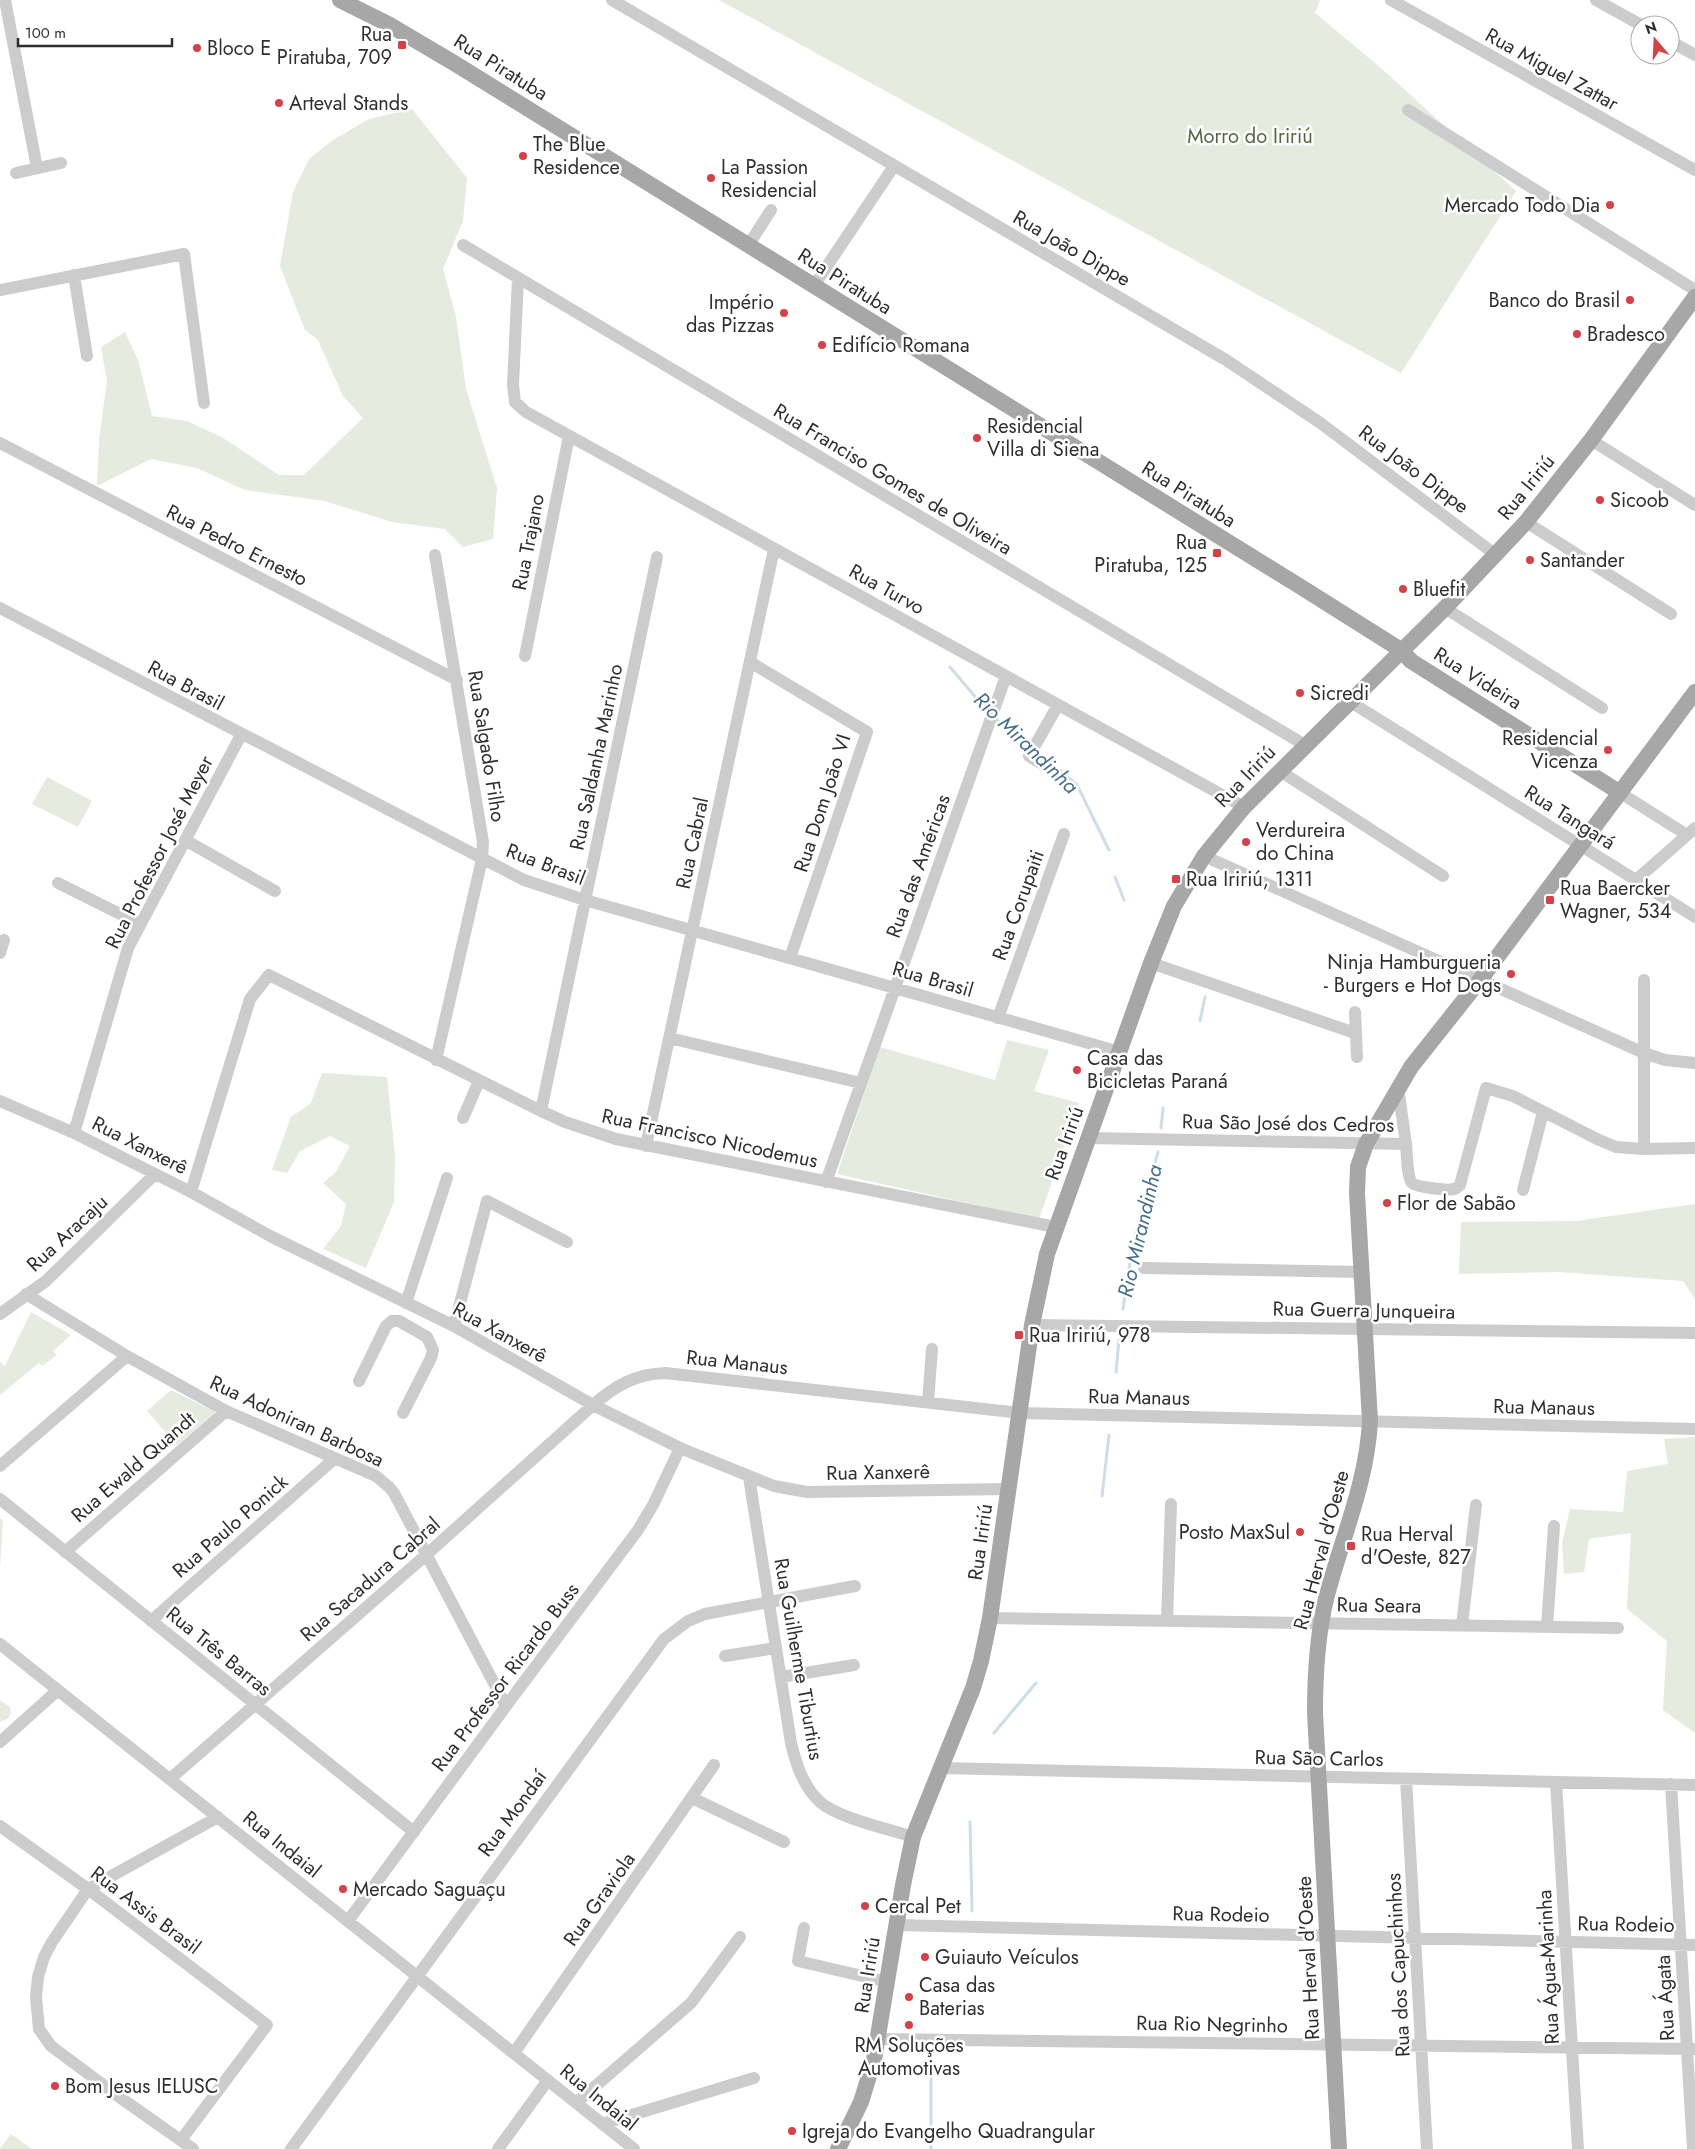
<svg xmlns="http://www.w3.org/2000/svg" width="1695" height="2149" font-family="Jost,sans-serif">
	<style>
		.green { fill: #e5ebde }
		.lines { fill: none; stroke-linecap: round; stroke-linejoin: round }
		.stream { stroke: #ccdeea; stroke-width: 3 }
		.minor { stroke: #ccc; stroke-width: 12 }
		.major { stroke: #a7a7a7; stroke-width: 16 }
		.poi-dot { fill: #d93f47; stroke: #fff; stroke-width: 2 }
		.labels { text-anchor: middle; stroke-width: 5; stroke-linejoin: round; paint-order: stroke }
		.poi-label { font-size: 20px; fill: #2f2f2f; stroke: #fff; text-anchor: start }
		.street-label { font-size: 20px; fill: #2f2f2f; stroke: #fff }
		.park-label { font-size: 20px; fill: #526840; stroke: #fff }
		.water-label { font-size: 21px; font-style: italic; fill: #436e8c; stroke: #fff }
	</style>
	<rect width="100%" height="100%" fill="#fff"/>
	<!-- green -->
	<path class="green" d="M719,0H1320L1315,13L1382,69L1516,191L1401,373Z
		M412,109L467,178L463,221L443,269L456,317L466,389L497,488L493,539L463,547L445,529L392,522L325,501L245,490L197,468L151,459L97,486L99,440L107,381L101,347L125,332L138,360L152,416L187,421L223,438L279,475H304L363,418L343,396L318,340L305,330L280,266L293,192L309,159L333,140L369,119Z
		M47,777L92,801L78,827L32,804Z
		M1007,1040L1049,1050L1034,1091L1079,1103L1039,1219L837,1174L880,1047L995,1080Z
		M322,1073L387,1077L395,1155L394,1202L366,1268L323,1249L341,1226L346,1204L323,1183L336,1172L350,1146L330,1136L300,1151L287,1173L272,1170L291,1117L311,1103Z
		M1695,1204V1299L1683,1281L1559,1272L1459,1274L1461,1222L1576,1221Z
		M31,1312L71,1335L53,1351L57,1355L42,1366L39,1363L0,1395V1362L5,1366Z
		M171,1390L215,1412L177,1445L147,1411Z
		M1695,1437V1733L1663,1710L1667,1641L1627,1609L1631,1533L1589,1539L1584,1572L1564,1574L1562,1543L1570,1509L1623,1512L1627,1471L1668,1464L1664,1439Z
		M0,1518L3,1521L0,1568Z
		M0,1700L10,1707L11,1714L7,1719L0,1722Z
		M11,2134L32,2149H0Z"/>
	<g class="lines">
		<!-- stream -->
		<path class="stream" d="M950,667L988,712
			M995,718L1030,748
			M1063,773L1077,785L1109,850
			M1115,877L1124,900
			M1200,1021L1205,997
			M1161,1128L1163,1108
			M1123,1309L1133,1243L1158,1152
			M1116,1372L1119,1340
			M1102,1496L1109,1435
			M994,1733L1036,1683
			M970,1822L972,1911
			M931,2054V2149"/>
		<!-- minor -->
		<path class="minor" d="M5,0L37,168
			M612,0L1226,360L1319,422L1496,555
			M1391,0L1695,170
			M1596,0L1641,25
			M1670,41L1695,55
			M1408,110L1695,290
			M16,173L61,163
			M463,245L1305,745
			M748,246L771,210
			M74,275L87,356
			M518,278L513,385L515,402L526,412L1244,807
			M813,287L894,166
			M0,290L184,254L204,403
			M1591,440L1695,505
			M0,443L457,680
			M1526,522L1671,614
			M435,555L483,842L482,859L436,1060
			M0,608L524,880L585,900L1120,1052
			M1445,608L1602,708
			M525,656L569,436
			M750,662L867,732L790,958
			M1349,701L1695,917
			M1280,771L1443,876
			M1058,774L1029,756L1058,705
			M1619,792L1687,835
			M185,840L275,891
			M1204,856L1644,1053L1665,1060L1695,1063
			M1636,880L1695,828
			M58,883L140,924
			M0,953L4,940
			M1151,963L1355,1033
			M1355,1012L1357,1057
			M998,1018L1064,834
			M669,1038L861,1083
			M1398,1087L1406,1144
			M0,1101L74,1133L191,1192L272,1237L454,1326L593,1405L680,1448L774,1486L807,1492L1008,1489
			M541,1111L657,557
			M463,1118L479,1081
			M74,1133L128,948L241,735
			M1088,1138L1406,1144C1407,1153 1407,1177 1412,1183C1416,1187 1448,1191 1454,1189C1457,1188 1458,1187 1460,1185L1486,1088L1513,1096L1597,1139L1616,1147L1644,1149L1695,1148
			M646,1146L774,549
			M1644,1149V980
			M826,1182L1006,676
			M1523,1190L1543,1112
			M191,1192L246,1012L250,999L269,975L541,1111L565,1122L616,1139L1055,1227
			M1144,1268L1361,1272
			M26,1294L127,1356L226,1411L376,1476L389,1487L394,1493L506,1706
			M406,1303L447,1178
			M0,1314L46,1281L155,1174
			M1032,1325L1695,1333
			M454,1326L487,1201L567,1242
			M359,1381L386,1326L392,1321H399L427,1337L433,1350L431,1358L403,1413
			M928,1402L932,1349
			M0,1466L127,1356
			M749,1477L791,1743C796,1764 803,1786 820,1802C838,1818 889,1829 913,1837
			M0,1499L414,1832
			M65,1552L226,1411
			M990,1618L1618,1628
			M1167,1620L1171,1504
			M151,1621L334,1459
			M1462,1625L1476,1505
			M1547,1627L1554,1526
			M0,1644L634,2149
			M725,1656L776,1648
			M781,1677L854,1665
			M0,1742L58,1690
			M941,1768L1695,1785
			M170,1779L426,1555L593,1405C615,1386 635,1374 665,1373L1020,1413L1695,1429
			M1406,1779L1427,2149
			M1556,1782L1578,2149
			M1671,1784L1693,2149
			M692,1798L784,1842
			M0,1826L88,1889L267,2025L181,2140
			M348,1921L506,1706L638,1530L653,1505L680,1448
			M897,1925L1695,1945
			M804,1928L798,1961L888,1982
			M879,2039L1695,2049
			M514,2053L714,1765
			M576,2103L691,2003L740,1937
			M602,2124L754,2078
			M193,2149L118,2096L51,2046L39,2029L36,1997L38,1977L44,1957L52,1942L88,1889L218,1817
			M291,2149L664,1639L688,1621L705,1614L855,1586
			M498,2149L548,2080"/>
		<!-- major -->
		<path class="major" d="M340,0L388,24L454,63L1301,587L1401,650L1411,661L1619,792
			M838,2149L861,2102L874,2060L903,1885L913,1837L973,1688L981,1661L990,1618L1032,1325L1047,1254L1151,963L1174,906L1204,856L1244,807L1445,608L1526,522L1591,440L1695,297
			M1339,2149L1315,1713C1315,1674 1317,1636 1326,1599C1341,1540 1367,1483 1370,1421L1357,1193L1358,1167L1366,1144L1411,1067L1480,980L1695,692"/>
	</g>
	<!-- markers -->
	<g class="poi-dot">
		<rect x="397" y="40" width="10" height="10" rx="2.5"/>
		<circle cx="197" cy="48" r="5"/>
		<circle cx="279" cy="103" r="5"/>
		<circle cx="523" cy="156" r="5"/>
		<circle cx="711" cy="178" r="5"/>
		<circle cx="1610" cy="205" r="5"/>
		<circle cx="1630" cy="300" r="5"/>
		<circle cx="784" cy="313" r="5"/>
		<circle cx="1577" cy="334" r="5"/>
		<circle cx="822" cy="345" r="5"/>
		<circle cx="977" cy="438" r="5"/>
		<circle cx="1600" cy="500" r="5"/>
		<rect x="1212" y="548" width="10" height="10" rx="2.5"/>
		<circle cx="1530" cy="560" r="5"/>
		<circle cx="1403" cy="589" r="5"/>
		<circle cx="1300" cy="693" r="5"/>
		<circle cx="1608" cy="750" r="5"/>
		<circle cx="1246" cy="842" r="5"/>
		<rect x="1171" y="874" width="10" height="10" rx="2.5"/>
		<rect x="1545" y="895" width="10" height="10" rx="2.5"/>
		<circle cx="1511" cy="974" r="5"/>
		<circle cx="1077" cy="1070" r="5"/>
		<circle cx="1387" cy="1203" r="5"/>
		<rect x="1014" y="1330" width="10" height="10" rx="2.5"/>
		<circle cx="1300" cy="1532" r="5"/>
		<rect x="1346" y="1541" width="10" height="10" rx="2.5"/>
		<circle cx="343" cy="1889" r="5"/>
		<circle cx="865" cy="1906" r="5"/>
		<circle cx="925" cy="1957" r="5"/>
		<circle cx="909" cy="1997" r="5"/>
		<circle cx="909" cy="2025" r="5"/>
		<circle cx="55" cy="2086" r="5"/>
		<circle cx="792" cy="2131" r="5"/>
	</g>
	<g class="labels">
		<!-- poi labels -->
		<g class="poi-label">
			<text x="392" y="41" text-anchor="end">Rua<tspan x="392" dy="23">Piratuba, 709</tspan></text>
			<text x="207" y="55">Bloco E</text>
			<text x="289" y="110">Arteval Stands</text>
			<text x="533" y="151">The Blue<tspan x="533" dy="23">Residence</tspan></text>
			<text x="721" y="174">La Passion<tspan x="721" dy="23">Residencial</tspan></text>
			<text x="1600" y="212" text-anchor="end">Mercado Todo Dia</text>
			<text x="1620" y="307" text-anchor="end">Banco do Brasil</text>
			<text x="774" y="309" text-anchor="end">Império<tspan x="774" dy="23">das Pizzas</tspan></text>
			<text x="1587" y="341">Bradesco</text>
			<text x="832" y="352">Edifício Romana</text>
			<text x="987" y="433">Residencial<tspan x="987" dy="23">Villa di Siena</tspan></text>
			<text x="1610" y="507">Sicoob</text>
			<text x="1207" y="549" text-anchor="end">Rua<tspan x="1207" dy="23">Piratuba, 125</tspan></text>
			<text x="1540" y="567">Santander</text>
			<text x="1413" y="596">Bluefit</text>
			<text x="1310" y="700">Sicredi</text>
			<text x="1598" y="745" text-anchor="end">Residencial<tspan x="1598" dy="23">Vicenza</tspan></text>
			<text x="1256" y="837">Verdureira<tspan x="1256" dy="23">do China</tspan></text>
			<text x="1186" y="886">Rua Iririú, 1311</text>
			<text x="1560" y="895">Rua Baercker<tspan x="1560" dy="23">Wagner, 534</tspan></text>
			<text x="1501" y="969" text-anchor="end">Ninja Hamburgueria<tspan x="1501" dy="23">- Burgers e Hot Dogs</tspan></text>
			<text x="1087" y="1065">Casa das<tspan x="1087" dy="23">Bicicletas Paraná</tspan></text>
			<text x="1397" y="1210">Flor de Sabão</text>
			<text x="1029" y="1342">Rua Iririú, 978</text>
			<text x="1290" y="1539" text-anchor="end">Posto MaxSul</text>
			<text x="1361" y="1541">Rua Herval<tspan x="1361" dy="23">d'Oeste, 827</tspan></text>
			<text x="353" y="1896">Mercado Saguaçu</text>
			<text x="875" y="1913">Cercal Pet</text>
			<text x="935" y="1964">Guiauto Veículos</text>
			<text x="919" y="1992">Casa das<tspan x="919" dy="23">Baterias</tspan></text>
			<text x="909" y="2052" text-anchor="middle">RM Soluções<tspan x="909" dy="23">Automotivas</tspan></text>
			<text x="65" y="2093">Bom Jesus IELUSC</text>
			<text x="802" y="2138">Igreja do Evangelho Quadrangular</text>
		</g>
		<!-- street labels -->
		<g class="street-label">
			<text transform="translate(501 67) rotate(32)" y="7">Rua Piratuba</text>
			<text transform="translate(1552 69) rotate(29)" y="7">Rua Miguel Zattar</text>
			<text transform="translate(1072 248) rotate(30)" y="7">Rua João Dippe</text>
			<text transform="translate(845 281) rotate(32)" y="7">Rua Piratuba</text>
			<text transform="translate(1414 469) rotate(37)" y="7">Rua João Dippe</text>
			<text transform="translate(893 479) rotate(31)" y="7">Rua Franciso Gomes de Oliveira</text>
			<text transform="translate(1526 487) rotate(-51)" y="7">Rua Iririú</text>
			<text transform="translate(1189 494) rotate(32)" y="7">Rua Piratuba</text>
			<text transform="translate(528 542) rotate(-79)" y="7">Rua Trajano</text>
			<text transform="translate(237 545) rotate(27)" y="7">Rua Pedro Ernesto</text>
			<text transform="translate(887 589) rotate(29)" y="7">Rua Turvo</text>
			<text transform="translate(1478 678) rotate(32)" y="7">Rua Videira</text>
			<text transform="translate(186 685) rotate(28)" y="7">Rua Brasil</text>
			<text transform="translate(487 746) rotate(81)" y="7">Rua Salgado Filho</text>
			<text transform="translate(596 757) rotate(-78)" y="7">Rua Saldanha Marinho</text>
			<text transform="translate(1245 776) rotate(-46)" y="7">Rua Iririú</text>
			<text transform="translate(822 803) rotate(-72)" y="7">Rua Dom João VI</text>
			<text transform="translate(1570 817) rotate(32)" y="7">Rua Tangará</text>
			<text transform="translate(692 843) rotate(-78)" y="7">Rua Cabral</text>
			<text transform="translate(159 852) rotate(-63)" y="7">Rua Professor José Meyer</text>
			<text transform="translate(546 864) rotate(21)" y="7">Rua Brasil</text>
			<text transform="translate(918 866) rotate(-70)" y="7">Rua das Américas</text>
			<text transform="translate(1018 905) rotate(-70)" y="7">Rua Corupaiti</text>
			<text transform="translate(933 979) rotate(16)" y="7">Rua Brasil</text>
			<text transform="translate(1288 1123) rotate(1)" y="7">Rua São José dos Cedros</text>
			<text transform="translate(710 1138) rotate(12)" y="7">Rua Francisco Nicodemus</text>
			<text transform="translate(1064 1143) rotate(-70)" y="7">Rua Iririú</text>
			<text transform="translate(140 1145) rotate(27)" y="7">Rua Xanxerê</text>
			<text transform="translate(67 1233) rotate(-43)" y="7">Rua Aracaju</text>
			<text transform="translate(1364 1310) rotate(1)" y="7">Rua Guerra Junqueira</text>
			<text transform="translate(500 1332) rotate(29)" y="7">Rua Xanxerê</text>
			<text transform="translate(737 1362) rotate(6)" y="7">Rua Manaus</text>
			<text transform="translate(1139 1397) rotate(1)" y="7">Rua Manaus</text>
			<text transform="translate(1544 1407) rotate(1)" y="7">Rua Manaus</text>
			<text transform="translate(297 1421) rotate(25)" y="7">Rua Adoniran Barbosa</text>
			<text transform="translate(133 1467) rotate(-41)" y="7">Rua Ewald Quandt</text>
			<text transform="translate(878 1472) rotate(-1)" y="7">Rua Xanxerê</text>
			<text transform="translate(230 1526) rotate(-41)" y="7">Rua Paulo Ponick</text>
			<text transform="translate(980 1542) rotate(-82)" y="7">Rua Iririú</text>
			<text transform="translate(1321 1550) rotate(-75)" y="7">Rua Herval d'Oeste</text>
			<text transform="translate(370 1579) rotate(-41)" y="7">Rua Sacadura Cabral</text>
			<text transform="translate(1379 1605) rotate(1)" y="7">Rua Seara</text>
			<text transform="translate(219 1651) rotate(39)" y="7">Rua Três Barras</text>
			<text transform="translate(799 1659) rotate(80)" y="7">Rua Guilherme Tiburtius</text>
			<text transform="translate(505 1677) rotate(-53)" y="7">Rua Professor Ricardo Buss</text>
			<text transform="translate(1319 1758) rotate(1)" y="7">Rua São Carlos</text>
			<text transform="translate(512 1813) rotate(-54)" y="7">Rua Mondaí</text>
			<text transform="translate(282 1844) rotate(39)" y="7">Rua Indaial</text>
			<text transform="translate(599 1899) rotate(-55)" y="7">Rua Graviola</text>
			<text transform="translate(146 1910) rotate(37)" y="7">Rua Assis Brasil</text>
			<text transform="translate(1221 1914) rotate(1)" y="7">Rua Rodeio</text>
			<text transform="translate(1626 1924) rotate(1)" y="7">Rua Rodeio</text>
			<text transform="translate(1308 1958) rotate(-93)" y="7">Rua Herval d'Oeste</text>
			<text transform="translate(1398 1965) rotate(-93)" y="7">Rua dos Capuchinhos</text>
			<text transform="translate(1548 1967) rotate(-93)" y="7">Rua Água-Marinha</text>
			<text transform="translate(867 1975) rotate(-81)" y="7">Rua Iririú</text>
			<text transform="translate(1665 1998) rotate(-93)" y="7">Rua Ágata</text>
			<text transform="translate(1212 2024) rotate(1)" y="7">Rua Rio Negrinho</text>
			<text transform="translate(599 2097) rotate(39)" y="7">Rua Indaial</text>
		</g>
		<!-- park labels -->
		<g class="park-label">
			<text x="1250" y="143">Morro do Iririú</text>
		</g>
		<!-- water labels -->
		<g class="water-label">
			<text transform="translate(1026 743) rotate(44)" y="7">Rio Mirandinha</text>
			<text transform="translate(1140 1231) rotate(-77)" y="7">Rio Mirandinha</text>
		</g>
	</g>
	<!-- north arrow -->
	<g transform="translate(1655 40) rotate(341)"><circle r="24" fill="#ffffff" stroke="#acacac"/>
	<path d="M0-4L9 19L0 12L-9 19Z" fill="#d93f47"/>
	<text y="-8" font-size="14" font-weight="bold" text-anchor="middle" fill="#2f2f2f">N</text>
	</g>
	<!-- scale -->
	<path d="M18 38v8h154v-8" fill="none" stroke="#2f2f2f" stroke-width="2.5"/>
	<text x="25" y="38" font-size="15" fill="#2f2f2f" stroke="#ffffff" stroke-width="4" paint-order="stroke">100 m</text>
</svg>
